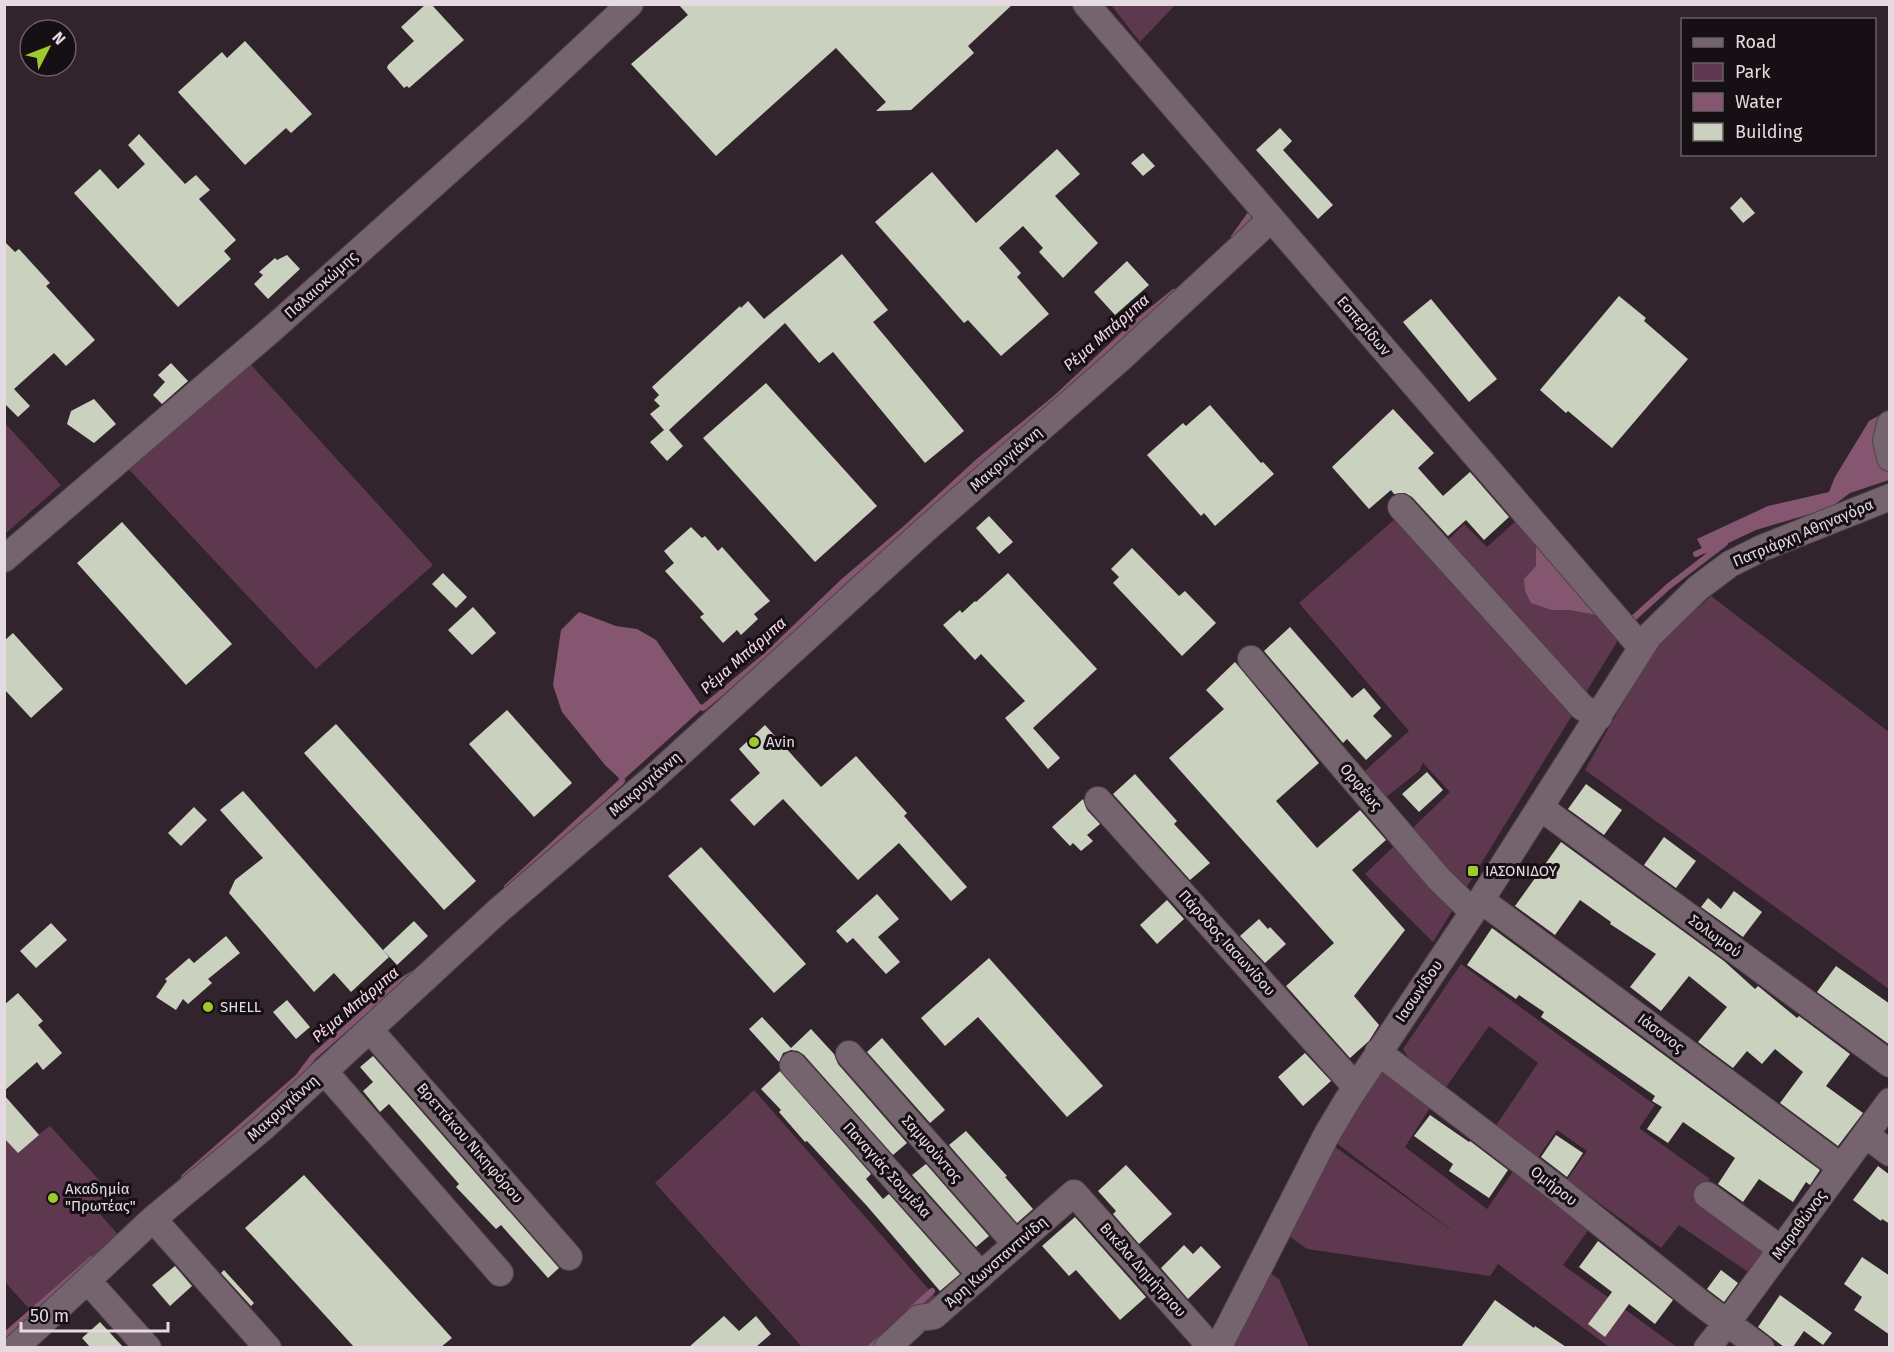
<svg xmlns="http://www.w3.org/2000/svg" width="1894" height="1352" font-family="'Fira Sans',sans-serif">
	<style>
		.green { fill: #5e384e }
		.water { fill: #855670 }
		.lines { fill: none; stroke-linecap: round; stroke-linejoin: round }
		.stream { stroke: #855670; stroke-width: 6 }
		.building { fill: #cad1bf }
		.minor-casing { stroke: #4f4249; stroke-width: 28 }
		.minor { stroke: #75646d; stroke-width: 26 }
		.poi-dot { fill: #9eca2e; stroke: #160f13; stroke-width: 2 }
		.labels { text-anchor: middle; stroke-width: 6; stroke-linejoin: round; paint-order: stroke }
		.street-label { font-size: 15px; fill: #e4dadf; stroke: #160f13 }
		.poi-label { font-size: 15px; fill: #e4dadf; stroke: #160f13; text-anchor: start }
		.water-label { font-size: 16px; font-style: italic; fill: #f5d6e6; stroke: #160f13 }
	</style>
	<rect width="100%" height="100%" fill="#32242c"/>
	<!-- green -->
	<path class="green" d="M1111,5H1175L1140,42Z
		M244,357L433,565L316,669L124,464Z
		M4,422L61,485L5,534H4Z
		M1404,511L1438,550L1464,524L1487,547L1517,520L1620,637L1433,942L1365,874L1450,792L1423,763L1419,771L1376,805L1355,780L1409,731L1299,603Z
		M1711,596L1889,732V989L1585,770L1654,647Z
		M1461,964L1655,1105L1639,1128L1710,1179L1700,1193L1774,1250L1754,1276L1679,1225L1661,1248L1567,1180L1587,1151L1557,1130L1537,1159L1495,1127L1538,1063L1489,1026L1442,1093L1413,1065L1403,1049Z
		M1387,1065L1433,1103L1405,1147L1487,1209L1516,1167L1592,1225L1563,1265L1677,1347H1609L1498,1264L1490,1276L1307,1249L1289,1236L1334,1146L1458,1235L1335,1142Z
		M754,1090L939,1301L887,1347H802L655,1183Z
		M4,1095L39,1134L50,1126L109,1191L93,1206L120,1237L34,1314L5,1282Z
		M1270,1273L1279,1279L1309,1347L1233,1348Z"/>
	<!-- water -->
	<path class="water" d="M1889,410V480L1850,493L1830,508L1756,530L1705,554L1697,539L1768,506L1829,492L1835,477L1869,421Z
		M1556,537L1613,618L1570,610H1552L1531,603L1525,591L1524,579L1536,566V548Z
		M579,612L616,626L637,629L656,640L703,708L622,781L605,765L562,712L553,685L561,630Z"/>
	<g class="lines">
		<!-- stream -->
		<path class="stream" d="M1234,237L1254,209
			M1696,554L1709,548
			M1627,624L1669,586L1725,543
			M697,706L703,708L768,654L845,580L905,529L980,460L1057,397L1138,321L1174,292
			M507,887L622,781L621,773
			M184,1177L298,1077L313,1057L395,985L414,973
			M911,1310L932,1291
			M4,1336L92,1259
			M870,1348L881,1338"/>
	</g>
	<!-- building -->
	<path class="building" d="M426,4H431L464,40L409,88L407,86L404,88L387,68L388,65L414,41L401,27Z
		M678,4H1013L968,46L974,53L911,110L876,111L886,102L836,48L716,156L631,64L688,15Z
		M245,41L312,114L291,133L286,128L245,165L178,92L222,52L227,58Z
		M1280,128L1292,141L1283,150L1333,205L1318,219L1256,150Z
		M139,134L185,184L196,175L210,190L199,199L236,240L224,251L231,259L178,307L74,193L100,169L118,189L145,164L128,145Z
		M1057,149L1080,174L1055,196L1098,243L1063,278L1039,252L1043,248L1023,226L999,248L1021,273L1017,277L1049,314L1001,356L968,320L964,323L875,222L932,172L976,223Z
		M1143,153L1155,166L1143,176L1131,163Z
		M1741,197L1755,213L1743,223L1730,208Z
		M4,241L15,252L19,249L50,283L46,286L95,340L66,366L54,353L14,389L30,406L18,417L4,403Z
		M842,254L888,310L873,322L964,431L925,463L833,352L819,363L785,323L669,430L683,446L667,461L650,442L664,430L650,414L660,406L654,400L659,395L652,387L740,306L741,308L748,301L764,319Z
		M287,255L300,269L268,299L254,284L263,275L259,272L275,258L277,260Z
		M1127,261L1149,285L1115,315L1094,292Z
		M1619,296L1646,318L1644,321L1688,359L1612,448L1568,411L1566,413L1540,390Z
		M1431,299L1497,379L1469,402L1403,322Z
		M171,363L188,381L162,404L153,395L165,382L158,375Z
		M766,383L877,506L815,562L703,438Z
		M94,399L116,424L94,443L67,424L71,411Z
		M1210,405L1261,463L1263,462L1274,474L1215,526L1204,513L1201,516L1147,455L1183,423L1186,426Z
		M1393,409L1434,453L1418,468L1443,496L1470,472L1509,517L1484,540L1466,520L1448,536L1412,497L1405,493L1394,494L1391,490L1369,509L1332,467Z
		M989,516L1013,542L999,554L976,528Z
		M122,522L232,644L186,685L77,563Z
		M691,527L702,538L705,536L718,551L722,547L770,601L754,614L758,619L741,635L737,630L723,643L700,617L704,614L665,571L674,563L664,551Z
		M1132,548L1179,596L1185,591L1216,623L1182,656L1113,583L1119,577L1111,569Z
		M443,573L467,597L456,608L432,584Z
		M1008,573L1097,669L1033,728L1060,758L1048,769L1005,718L1025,701L981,654L975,660L943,625L960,610L962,613L975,601L976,602Z
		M473,607L496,633L472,655L448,630Z
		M1290,627L1352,698L1364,688L1381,708L1373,716L1392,736L1366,760L1347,739L1343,743L1264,651Z
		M13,633L63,689L31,718L4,689V641Z
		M1235,662L1319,763L1276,801L1317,848L1360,810L1386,840L1352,870L1405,930L1354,996L1379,1025L1369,1041L1350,1058L1286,986L1334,943L1169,758L1224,709L1206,690Z
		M507,710L572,783L534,817L469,744Z
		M336,724L476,881L444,910L304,753Z
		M765,725L821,787L856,756L907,813L904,816L967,887L951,901L899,843L858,880L783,799L754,826L730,800L760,773L739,749Z
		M1427,772L1443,790L1419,812L1402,794Z
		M1135,774L1177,821L1174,824L1210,863L1190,880L1113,794Z
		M1586,784L1622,810L1604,835L1568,809Z
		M243,791L389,957L351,992L334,973L314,992L229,893L235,880L263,858L220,810Z
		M1083,799L1087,810L1100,824L1087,835L1093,841L1081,851L1073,843L1070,846L1052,827Z
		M194,807L207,820L181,846L168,833Z
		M1664,837L1696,861L1676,888L1644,865Z
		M1561,842L1724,961L1755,989L1758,986L1797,1018L1799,1016L1850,1054L1826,1086L1863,1113L1838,1146L1780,1103L1803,1072L1775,1049L1762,1064L1747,1051L1733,1068L1698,1042L1727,1007L1689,976L1661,1011L1630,987L1656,954L1610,924L1611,922L1580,900L1555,935L1515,906Z
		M701,847L806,964L774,993L668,876Z
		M1734,891L1762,912L1743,937L1701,907L1708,898L1721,909Z
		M877,894L899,919L878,937L900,962L886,974L853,938L847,943L836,931Z
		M1167,900L1184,919L1157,944L1140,925Z
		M1259,919L1268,929L1270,927L1286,944L1265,963L1240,936Z
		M414,921L428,936L397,965L383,950Z
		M51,923L67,940L36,968L20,951Z
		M1492,928L1820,1170L1810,1185L1806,1182L1793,1202L1759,1179L1743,1202L1718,1184L1735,1158L1683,1122L1668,1143L1647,1129L1662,1107L1652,1101L1655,1096L1541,1017L1544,1012L1519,995L1516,999L1467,965Z
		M226,936L240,953L208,979L212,983L188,1004L183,999L176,1010L156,997L167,981L165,979L189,958L194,963Z
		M989,958L1103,1086L1067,1117L978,1017L945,1046L921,1018Z
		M1836,966L1890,1004V1045L1817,992Z
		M18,993L43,1021L38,1025L62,1053L43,1070L37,1062L4,1091V1005Z
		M287,1000L310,1027L296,1039L273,1012Z
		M762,1017L791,1048L811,1029L834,1054L838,1064L907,1143L893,1155L804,1055L798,1051L791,1050L783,1053L779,1062L749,1029Z
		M882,1038L945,1110L930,1123L867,1052Z
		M1305,1053L1331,1081L1303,1106L1278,1077Z
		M373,1056L559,1268L548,1278L501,1225L496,1229L456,1187L459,1184L389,1104L380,1112L363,1091L373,1082L360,1067Z
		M780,1071L871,1174L866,1179L883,1199L889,1194L960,1274L940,1291L867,1206L807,1141L805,1142L779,1112L781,1110L761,1089Z
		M4,1095L39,1135L18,1153L4,1138Z
		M1430,1115L1469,1142L1470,1141L1508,1170L1489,1198L1449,1171L1453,1164L1414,1136Z
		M966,1131L1007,1176L1005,1177L1033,1209L1017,1223L949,1145Z
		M1556,1135L1583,1153L1567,1177L1541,1157Z
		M926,1164L989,1236L976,1247L912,1175Z
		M1126,1165L1172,1214L1139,1244L1113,1214L1116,1211L1098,1191Z
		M1878,1166L1890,1175V1224L1882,1219L1881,1221L1853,1200Z
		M304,1175L452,1338L441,1347H354L245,1228Z
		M1075,1217L1146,1297L1120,1320L1076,1270L1069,1276L1042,1246Z
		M1598,1241L1673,1300L1655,1324L1629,1304L1605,1337L1588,1324L1612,1292L1579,1267Z
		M1184,1245L1193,1254L1201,1246L1221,1267L1188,1299L1161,1268Z
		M1862,1257L1890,1276V1335L1854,1310L1862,1297L1844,1284Z
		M175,1266L192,1286L170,1306L152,1285Z
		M224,1270L254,1303L251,1306L221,1273Z
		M1721,1270L1738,1283L1724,1302L1707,1289Z
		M1780,1295L1832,1333L1823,1345L1804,1331L1793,1347H1784L1758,1327Z
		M1495,1300L1534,1328L1535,1326L1566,1347H1461Z
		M724,1316L739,1331L756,1316L771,1334L756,1347H689Z
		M100,1322L123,1347H90L82,1338Z"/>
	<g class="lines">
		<!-- minor casing -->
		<g class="minor-casing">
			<path id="minor" d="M1086,4L1641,647
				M1890,424L1886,441L1890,458
				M1401,507L1582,707L1599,717
				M4,559L271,330L520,107L630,4
				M1251,659L1439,879L1473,912
				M1098,800L1356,1087
				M1541,808L1890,1064
				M1481,900L1841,1167
				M370,1030L569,1257
				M1378,1052L1559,1190L1699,1302L1761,1348
				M849,1054L1016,1244
				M793,1065L981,1275
				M324,1071L500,1273
				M1866,1135L1890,1153
				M1707,1195L1781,1249
				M153,1219L268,1348
				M88,1281L148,1348
				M15,1348L153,1219L264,1127L499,910L653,778L926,529L1120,359L1269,221L1274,222
				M887,1348L919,1318L934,1316L1074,1193L1212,1348
				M1218,1348L1326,1136L1348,1099L1481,900L1649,636L1698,588L1730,564L1762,548L1890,497
				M1707,1348L1727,1323L1890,1101"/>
		</g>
		<!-- minor -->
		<use href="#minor" class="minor"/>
	</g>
	<!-- markers -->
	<g class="poi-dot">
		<circle cx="754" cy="742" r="6"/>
		<rect x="1467" y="865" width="12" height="12" rx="3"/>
		<circle cx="208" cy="1007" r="6"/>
		<circle cx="53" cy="1198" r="6"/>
	</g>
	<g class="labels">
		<!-- street labels -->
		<g class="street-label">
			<text transform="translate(321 285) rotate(-42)" y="5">Παλαιοκώμης</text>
			<text transform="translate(1364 326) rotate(49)" y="5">Εσπερίδων</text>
			<text transform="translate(1006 459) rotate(-41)" y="5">Μακρυγιάννη</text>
			<text transform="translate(1803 533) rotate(-23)" y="5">Πατριάρχη Αθηναγόρα</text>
			<text transform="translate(645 784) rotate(-41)" y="5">Μακρυγιάννη</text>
			<text transform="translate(1361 787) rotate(50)" y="5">Ορφέως</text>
			<text transform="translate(1715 936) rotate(36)" y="5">Σολωμού</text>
			<text transform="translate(1227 943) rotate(48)" y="5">Πάροδος Ιασωνίδου</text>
			<text transform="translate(1419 991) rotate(-56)" y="5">Ιασωνίδου</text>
			<text transform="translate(1661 1033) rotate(37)" y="5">Ιάσονος</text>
			<text transform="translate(283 1108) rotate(-42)" y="5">Μακρυγιάννη</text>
			<text transform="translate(470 1143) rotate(49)" y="5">Βρεττάκου Νικηφόρου</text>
			<text transform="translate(932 1149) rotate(49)" y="5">Σαμψούντος</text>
			<text transform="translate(887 1170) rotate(48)" y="5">Παναγιάς Σουμέλα</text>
			<text transform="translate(1554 1186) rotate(38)" y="5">Ομήρου</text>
			<text transform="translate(1799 1225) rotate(-54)" y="5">Μαραθώνος</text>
			<text transform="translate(996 1262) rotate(-41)" y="5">Άρη Κωνσταντινίδη</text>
			<text transform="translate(1143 1270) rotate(48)" y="5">Βικέλα Δημήτριου</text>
		</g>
		<!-- poi labels -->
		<g class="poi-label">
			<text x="766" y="747">Avin</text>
			<text x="1485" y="876">ΙΑΣΟΝΙΔΟΥ</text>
			<text x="220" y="1012">SHELL</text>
			<text x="65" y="1194">Ακαδημία<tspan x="65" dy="17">"Πρωτέας"</tspan></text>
		</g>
		<!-- water labels -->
		<g class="water-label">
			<text transform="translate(1106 332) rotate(-41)" y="6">Ρέμα Μπάρμπα</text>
			<text transform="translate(743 655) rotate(-41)" y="6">Ρέμα Μπάρμπα</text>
			<text transform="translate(355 1004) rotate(-40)" y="6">Ρέμα Μπάρμπα</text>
		</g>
	</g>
	<!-- border -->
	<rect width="1894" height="1352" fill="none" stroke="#e4dadf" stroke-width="12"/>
	<!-- legend -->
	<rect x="1681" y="18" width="195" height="138" fill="#160f13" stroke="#686065" stroke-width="1.5"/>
	<rect x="1693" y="38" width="30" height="9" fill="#75646d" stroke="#686065" stroke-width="1.5"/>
	<text x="1735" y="48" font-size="18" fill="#e4dadf">Road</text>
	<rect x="1693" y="63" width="30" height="18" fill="#5e384e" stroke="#686065" stroke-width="1.5"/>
	<text x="1735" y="78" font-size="18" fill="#e4dadf">Park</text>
	<rect x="1693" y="93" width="30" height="18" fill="#855670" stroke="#686065" stroke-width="1.5"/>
	<text x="1735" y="108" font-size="18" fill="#e4dadf">Water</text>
	<rect x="1693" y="123" width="30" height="18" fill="#cad1bf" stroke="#686065" stroke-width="1.5"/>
	<text x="1735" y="138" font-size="18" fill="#e4dadf">Building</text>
	<!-- north arrow -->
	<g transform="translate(48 48) rotate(48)"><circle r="28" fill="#160f13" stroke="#686065" stroke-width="1.5"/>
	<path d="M0-4.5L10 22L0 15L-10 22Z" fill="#9eca2e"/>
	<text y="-9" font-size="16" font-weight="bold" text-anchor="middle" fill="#e4dadf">N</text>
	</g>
	<!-- scale -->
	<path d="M21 1322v9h147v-9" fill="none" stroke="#e4dadf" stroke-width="3"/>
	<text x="30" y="1322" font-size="18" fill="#e4dadf" stroke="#160f13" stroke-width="4.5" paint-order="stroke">50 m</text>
</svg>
